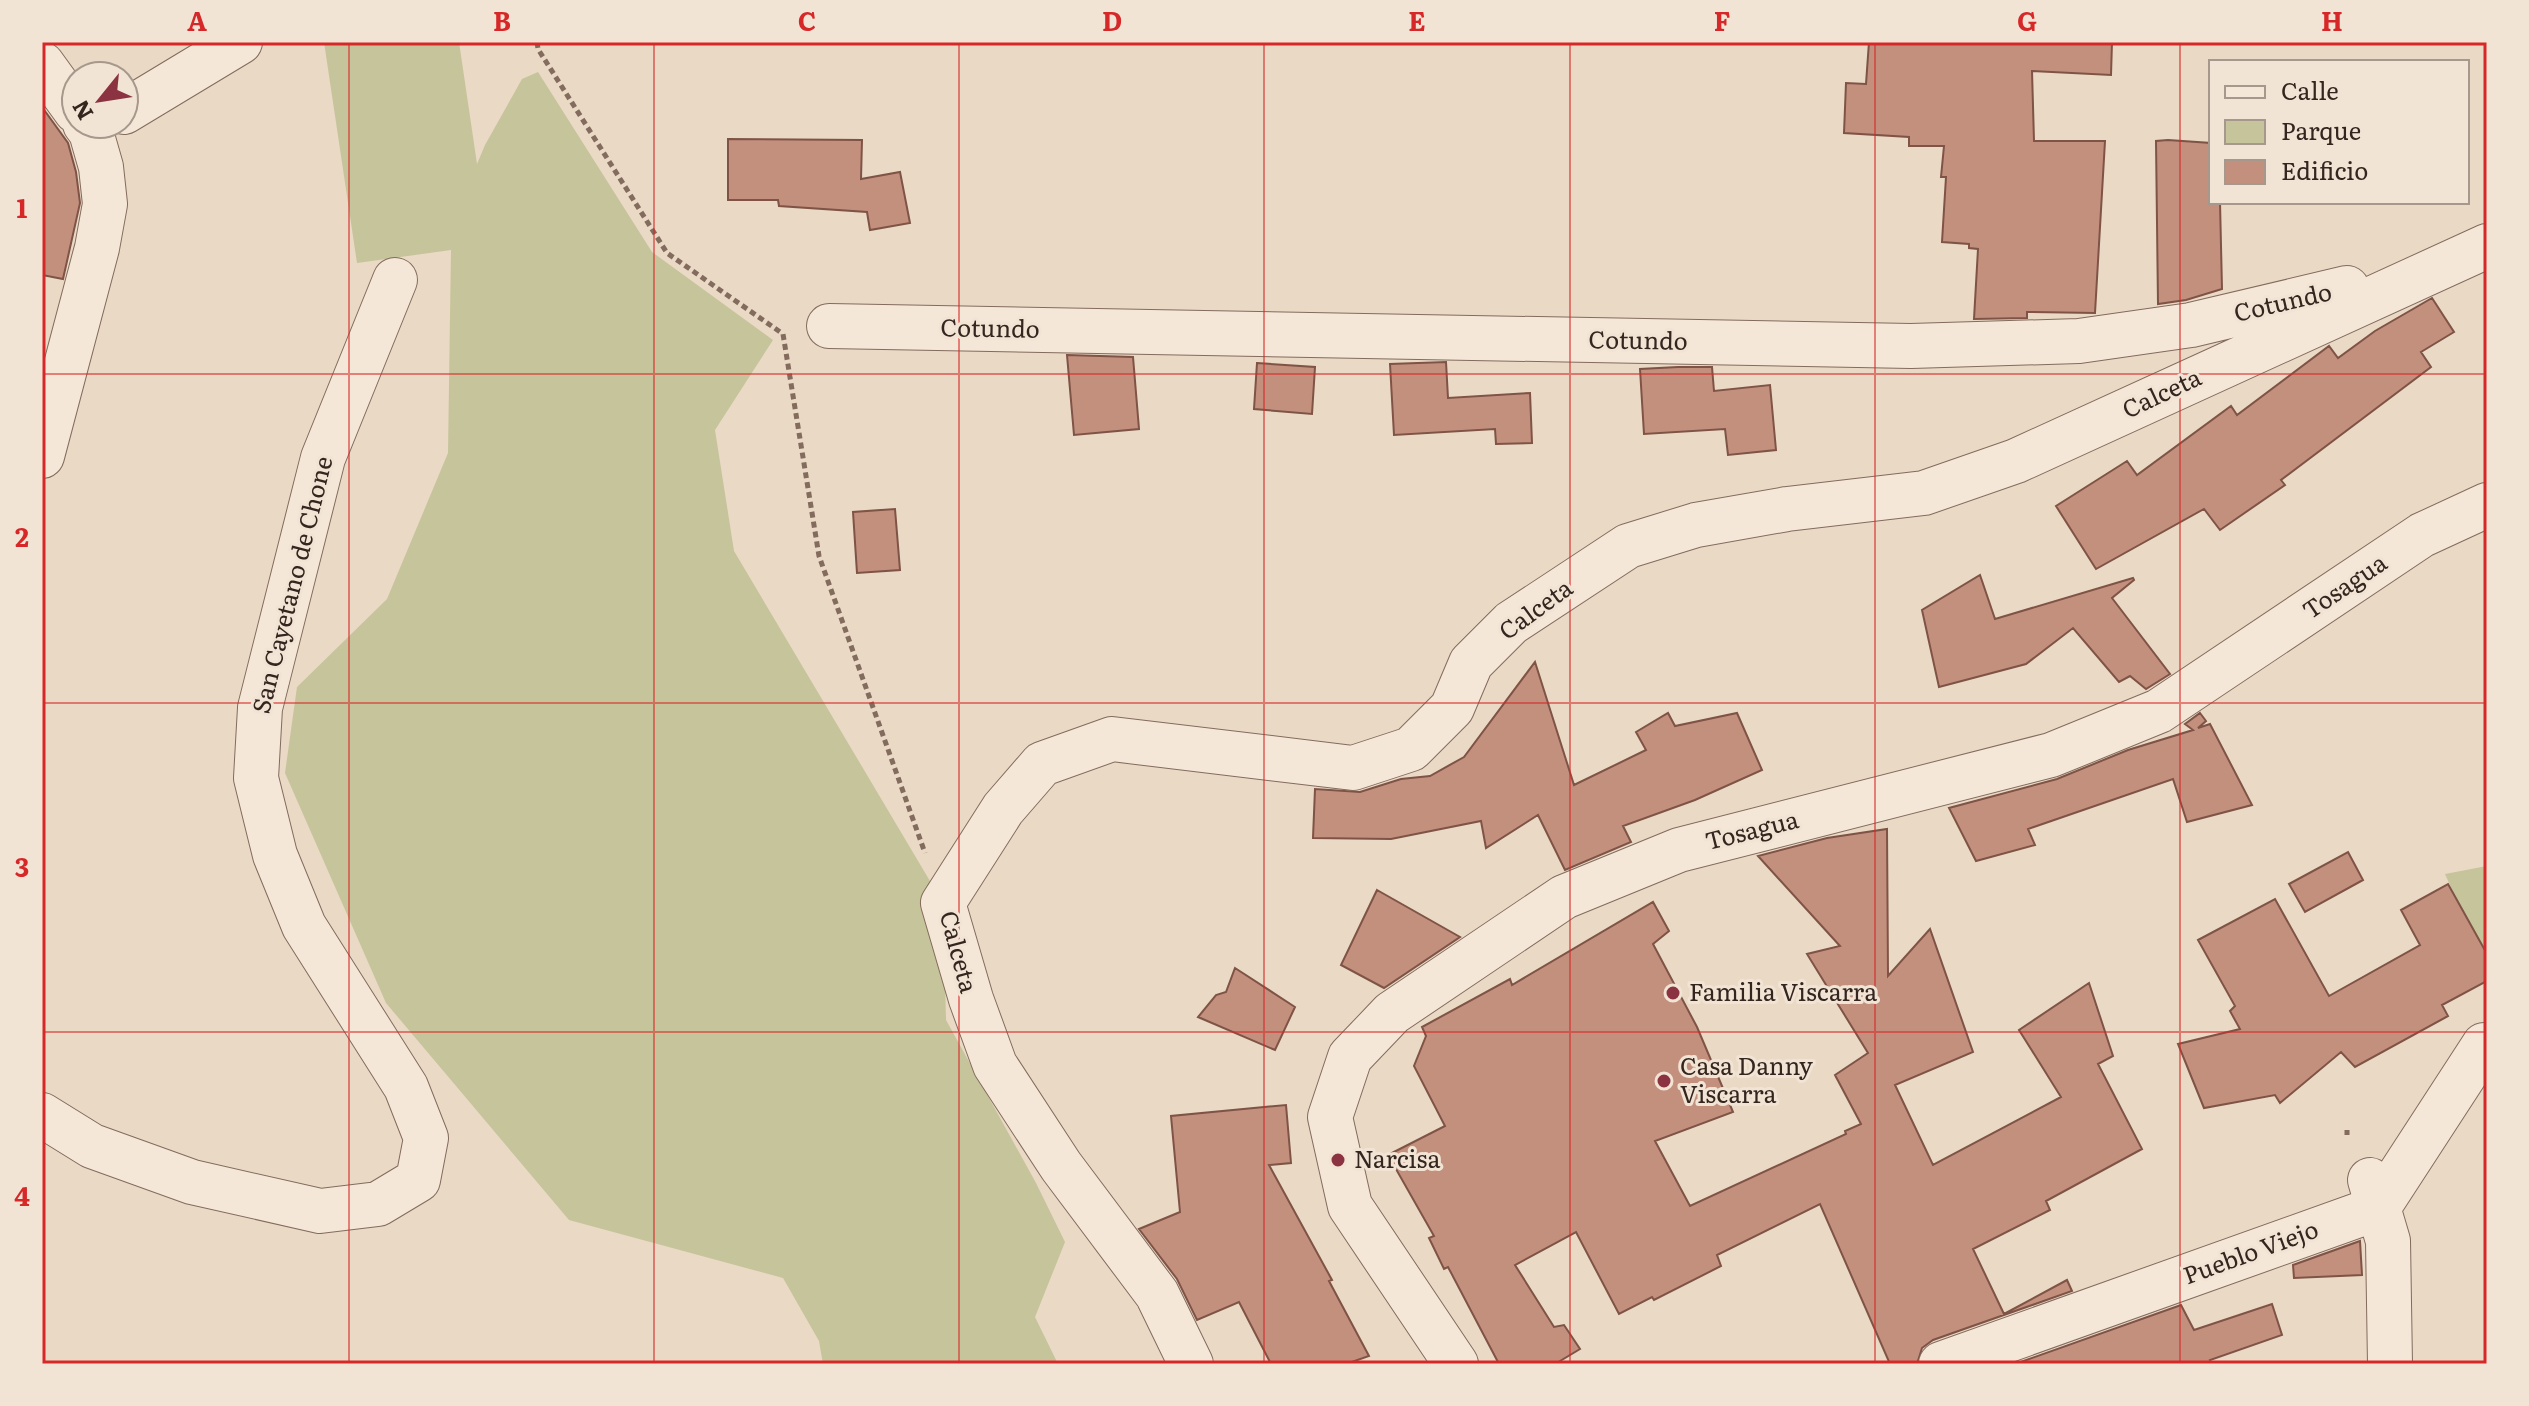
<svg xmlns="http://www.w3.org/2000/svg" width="2529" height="1406" font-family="Literata,serif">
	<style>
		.green { fill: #c6c49a }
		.building { fill: #c4907e; stroke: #7f5345; stroke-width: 2 }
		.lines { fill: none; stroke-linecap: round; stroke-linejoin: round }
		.street-casing { stroke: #836b5d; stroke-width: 46 }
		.path { stroke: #836b5d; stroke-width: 5; stroke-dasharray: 6 4; stroke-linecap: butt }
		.street { stroke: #f5e7d7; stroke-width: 44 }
		.grid { fill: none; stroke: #d62828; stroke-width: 2; stroke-opacity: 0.55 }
		.poi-dot { fill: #8c3342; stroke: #f2e4d4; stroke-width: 3 }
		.labels { text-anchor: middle; stroke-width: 6; stroke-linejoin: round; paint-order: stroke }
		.street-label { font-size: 24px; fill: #34261f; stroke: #f2e4d4 }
		.poi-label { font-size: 24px; fill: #34261f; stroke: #f2e4d4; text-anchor: start }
		.neatline { fill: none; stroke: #d62828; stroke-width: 3 }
		.grid-label { font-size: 26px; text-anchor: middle; font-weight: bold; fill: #d62828 }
	</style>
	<rect width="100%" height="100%" fill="#e9d9c5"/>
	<!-- green -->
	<path class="green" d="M324,42H459L477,164L485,145L522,79L538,72L652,252L773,340L715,430L734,551L943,903L946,1020L1036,1183L1065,1242L1035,1317L1058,1364H823L819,1341L783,1278L569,1220L386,1003L285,773L297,687L387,599L448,453L451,250L357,263Z
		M2487,866V967L2445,874Z"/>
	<!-- building -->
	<path class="building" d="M1869,42H2112L2111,75L2032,71L2034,141H2105L2095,313L2027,312V318L1974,319L1978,249L1969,248V244L1942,242L1946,177H1941L1944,146H1909V137L1844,133L1846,83L1866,84Z
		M42,107L68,143L76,172L80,203L63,279L42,275Z
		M728,139L862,140L861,179L900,172L910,223L870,230L867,212L779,206L778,200H728Z
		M2168,140L2211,143V202H2220L2222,289L2186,300L2158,304L2156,141Z
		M2432,298L2454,332L2421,352L2431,367L2281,480L2285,485L2220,530L2204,509L2096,569L2056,506L2127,461L2137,475L2231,406L2237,415L2329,346L2338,358L2375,331Z
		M1067,355L1133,357L1139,429L1074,435Z
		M1446,362L1448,398L1530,393L1532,443L1496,444L1495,429L1394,435L1390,364Z
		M1257,363L1315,367L1312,414L1254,409Z
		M1678,367H1712L1714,391L1770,385L1776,450L1728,455L1725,429L1644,434L1640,369Z
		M895,509L900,570L857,573L853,512Z
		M1980,575L1995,619L2133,578L2134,580L2112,598L2170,674L2146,689L2130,676L2119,682L2073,628L2026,664L1939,687L1922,610Z
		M1535,662L1574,785L1646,750L1636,732L1668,713L1675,726L1737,713L1762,770L1695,800L1623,826L1631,842L1565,870L1538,815L1486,848L1481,821L1391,839L1313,838L1315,789L1360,792L1401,779L1430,776L1464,757Z
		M2200,713L2206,721L2198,728L2210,724L2252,805L2187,822L2173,779L2028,829L2035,845L1976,861L1949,808L2057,779L2128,750L2193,730L2185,724Z
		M1887,829L1888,976L1930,929L1973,1052L1895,1085L1933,1165L2061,1097L2019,1030L2089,983L2113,1056L2098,1064L2142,1149L2046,1201L2050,1210L1973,1249L2004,1314L2067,1280L2072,1291L1933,1340L1922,1348L1917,1364H1890L1820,1204L1717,1255L1721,1266L1654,1300L1652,1297L1619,1314L1576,1232L1515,1265L1554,1327L1564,1325L1580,1349L1555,1364H1499L1448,1267L1444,1269L1429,1238L1434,1236L1388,1155L1445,1126L1414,1066L1426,1036L1422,1027L1510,979L1512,985L1653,902L1669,931L1653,944L1697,1027L1733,1112L1655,1141L1690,1206L1846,1134L1845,1131L1861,1124L1835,1075L1868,1053L1807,954L1840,946L1758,856L1827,838Z
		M2348,852L2363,880L2305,912L2289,884Z
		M2448,884L2487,954V981L2442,1005L2448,1016L2355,1067L2341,1052L2280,1103L2275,1095L2204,1108L2178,1044L2240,1029L2230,1011L2235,1006L2198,940L2275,899L2329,996L2420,945L2401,910Z
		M1377,890L1460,937L1384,988L1341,965Z
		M1235,968L1295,1007L1275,1050L1198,1017L1216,995L1226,992Z
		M1286,1105L1291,1163L1269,1165L1332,1280L1329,1281L1369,1356L1346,1364H1271L1239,1302L1197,1320L1177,1279L1139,1229L1180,1212L1171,1116Z
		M2360,1241L2362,1275L2294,1278L2293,1265Z
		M2272,1304L2282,1335L2210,1360L2212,1364H2015L2181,1305L2194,1330Z"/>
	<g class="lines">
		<!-- street casing -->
		<g class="street-casing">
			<path id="street" d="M42,64L76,111
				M124,112L240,42
				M829,326L1911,346L2079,341L2191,325L2347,288
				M42,456L97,248L105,204L101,167L91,132L85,124
				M42,1115L92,1146L192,1182L320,1211L378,1204L418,1180L426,1138L406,1087L304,926L275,855L256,778L260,708L323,458L395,280
				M2370,1180L2388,1241L2390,1364
				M1191,1364L1157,1294L1061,1166L995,1065L971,999L943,903L1003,809L1042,764L1112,739L1353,768L1411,749L1452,708L1471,663L1511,623L1628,546L1696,525L1787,509L1924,493L2016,461L2487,246
				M1456,1364L1350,1206L1330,1117L1350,1057L1392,1013L1564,897L1679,850L2051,755L2159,711L2422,535L2487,505
				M1941,1364L2378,1208L2484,1045"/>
		</g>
		<!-- path -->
		<path class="path" d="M537,42L538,49L667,253L783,334L819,556L925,853
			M2347,1130V1135"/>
		<!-- street -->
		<use href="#street" class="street"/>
	</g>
	<!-- grid -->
	<path class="grid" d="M349,42V1364M654,42V1364M959,42V1364M1264,42V1364M1570,42V1364M1875,42V1364M2180,42V1364M42,374H2487M42,703H2487M42,1032H2487"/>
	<!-- markers -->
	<g class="poi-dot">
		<circle cx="1673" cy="993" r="8"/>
		<circle cx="1664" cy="1081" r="8"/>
		<circle cx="1338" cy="1160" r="8"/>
	</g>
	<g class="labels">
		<!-- street labels -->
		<g class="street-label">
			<text transform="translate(2283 303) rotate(-13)" y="8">Cotundo</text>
			<text transform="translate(990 329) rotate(1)" y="8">Cotundo</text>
			<text transform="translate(1638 341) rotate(1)" y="8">Cotundo</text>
			<text transform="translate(2162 394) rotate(-25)" y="8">Calceta</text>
			<text transform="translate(293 585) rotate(-76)" y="8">San Cayetano de Chone</text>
			<text transform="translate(2345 587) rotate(-34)" y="8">Tosagua</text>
			<text transform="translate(1536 610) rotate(-36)" y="8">Calceta</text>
			<text transform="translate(1752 831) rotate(-14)" y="8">Tosagua</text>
			<text transform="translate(958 952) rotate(75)" y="8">Calceta</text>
			<text transform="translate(2251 1253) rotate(-20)" y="8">Pueblo Viejo</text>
		</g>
		<!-- poi labels -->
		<g class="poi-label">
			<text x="1689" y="1001">Familia Viscarra</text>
			<text x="1680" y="1075">Casa Danny<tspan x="1680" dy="28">Viscarra</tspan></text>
			<text x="1354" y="1168">Narcisa</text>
		</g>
	</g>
	<!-- border -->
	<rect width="2529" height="1406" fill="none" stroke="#f2e4d4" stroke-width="88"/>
	<!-- legend -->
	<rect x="2209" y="60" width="260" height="144" fill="#f2e4d4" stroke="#a6988c" stroke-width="2"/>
	<rect x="2225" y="86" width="40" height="12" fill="#f5e7d7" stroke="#a6988c" stroke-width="2"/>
	<text x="2281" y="100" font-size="24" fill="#34261f">Calle</text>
	<rect x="2225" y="120" width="40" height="24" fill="#c6c49a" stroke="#a6988c" stroke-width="2"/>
	<text x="2281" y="140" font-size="24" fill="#34261f">Parque</text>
	<rect x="2225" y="160" width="40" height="24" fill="#c4907e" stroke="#a6988c" stroke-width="2"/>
	<text x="2281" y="180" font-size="24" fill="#34261f">Edificio</text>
	<!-- north arrow -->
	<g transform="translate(100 100) rotate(240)"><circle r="38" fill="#f2e4d4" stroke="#a6988c" stroke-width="2"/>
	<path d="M0-6L14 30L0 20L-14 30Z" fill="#8c3342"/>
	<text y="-12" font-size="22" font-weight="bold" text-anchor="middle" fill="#34261f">N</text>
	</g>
	<rect x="44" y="44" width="2441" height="1318" class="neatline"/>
	<g class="grid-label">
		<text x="197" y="31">A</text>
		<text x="502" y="31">B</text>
		<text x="807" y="31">C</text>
		<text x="1112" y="31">D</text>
		<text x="1417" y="31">E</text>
		<text x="1722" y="31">F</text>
		<text x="2027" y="31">G</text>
		<text x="2332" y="31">H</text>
		<text x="22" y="218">1</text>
		<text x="22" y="547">2</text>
		<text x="22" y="877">3</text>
		<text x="22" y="1206">4</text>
	</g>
</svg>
